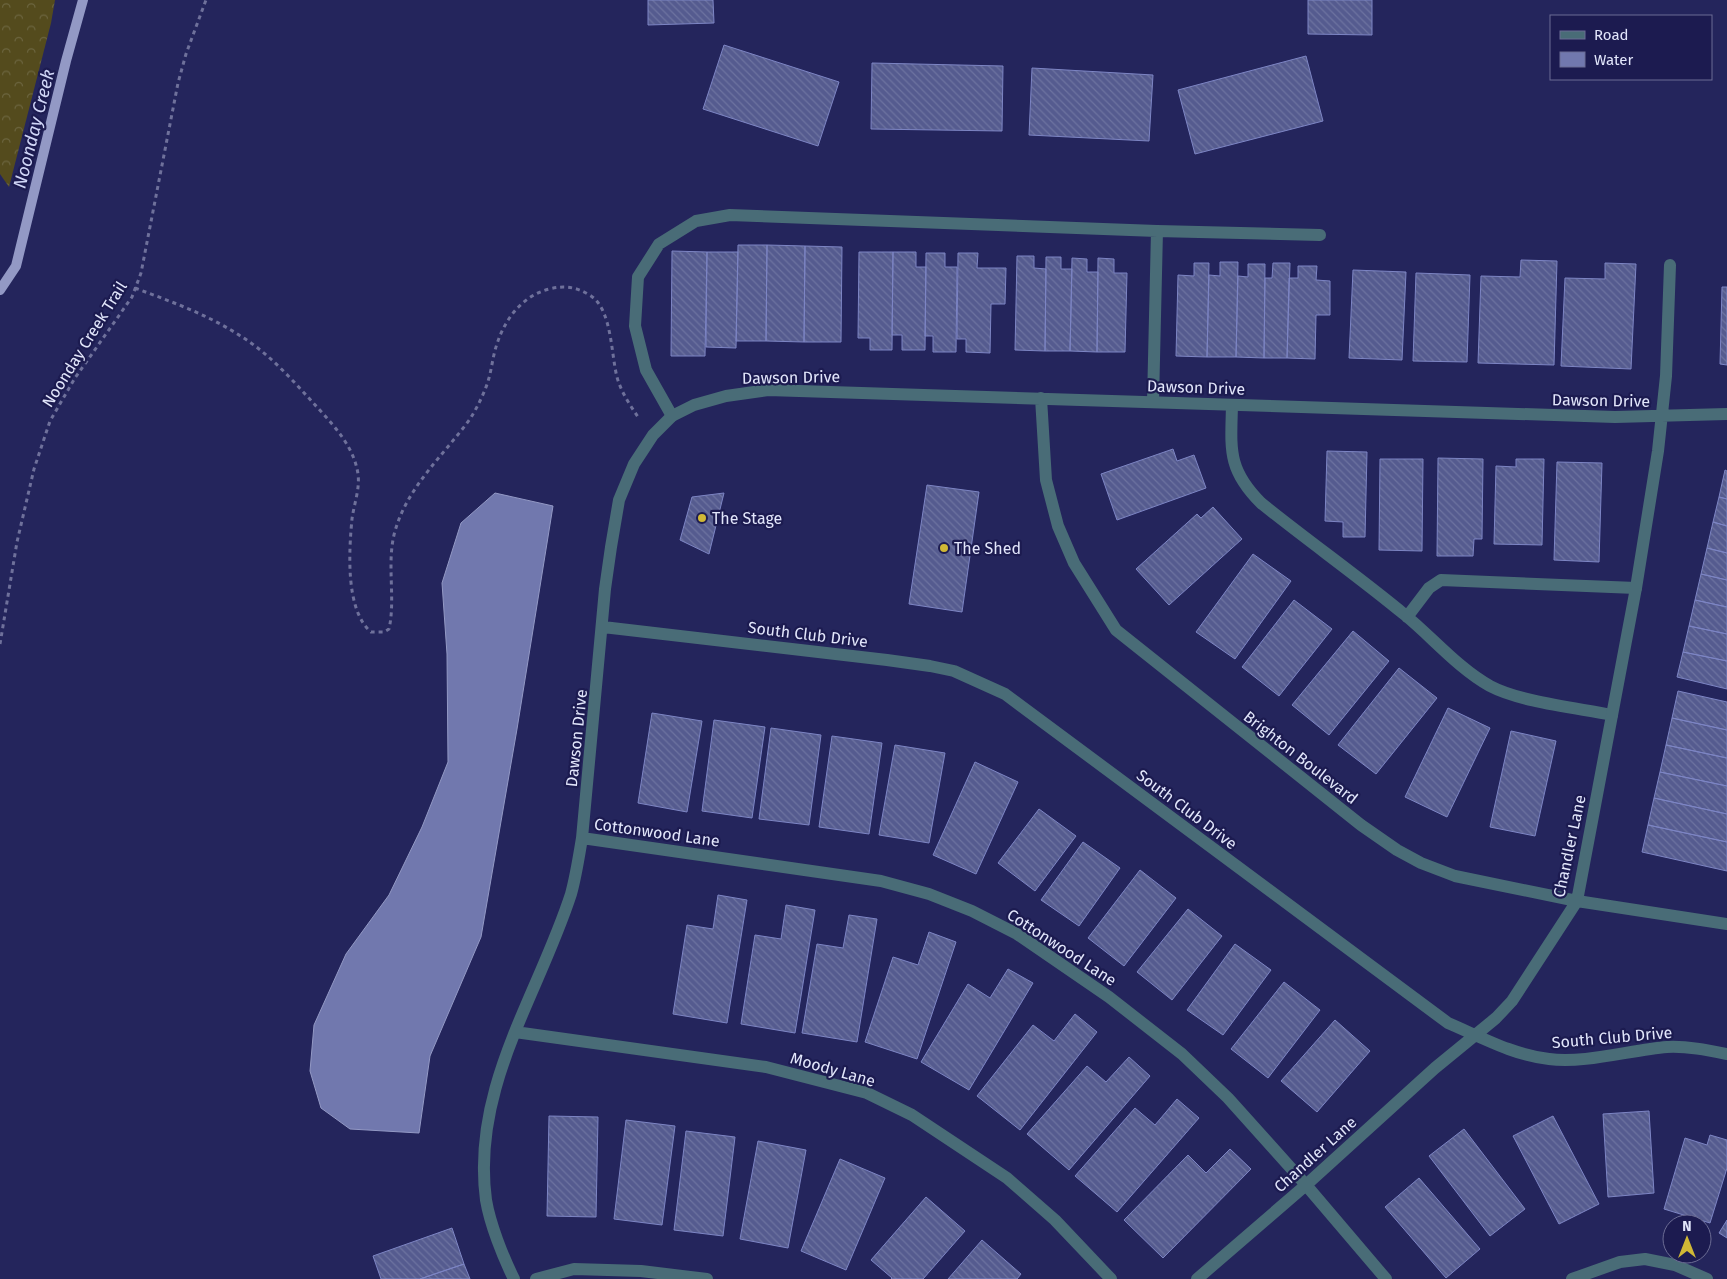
<svg xmlns="http://www.w3.org/2000/svg" width="1727" height="1279" font-family="'Fira Sans',sans-serif">
	<style>
		.forest { fill: url(#forest-crowns) }
		.water { fill: #7178ae; stroke: #9399c5 }
		.lines { fill: none; stroke-linecap: round; stroke-linejoin: round }
		.stream { stroke: #9399c5; stroke-width: 10 }
		.building { fill: url(#building-back-hatch); stroke: #7d85c4 }
		.path { stroke: #6f719b; stroke-width: 3; stroke-dasharray: 4 4; stroke-linecap: butt }
		.service { stroke: #496c77; stroke-width: 12 }
		.minor { stroke: #496c77; stroke-width: 12 }
		.poi-dot { fill: #d0b836; stroke: #1c1b50; stroke-width: 2 }
		.labels { text-anchor: middle; stroke-width: 4.5; stroke-linejoin: round; paint-order: stroke }
		.street-label { font-size: 16px; fill: #e2e6fb; stroke: #1c1b50 }
		.poi-label { font-size: 16px; fill: #e2e6fb; stroke: #1c1b50; text-anchor: start }
		.water-label { font-size: 18px; font-style: italic; fill: #d0d6f7; stroke: #1c1b50 }
	</style>
	<defs>
		<pattern id="forest-crowns" width="20" height="18" patternUnits="userSpaceOnUse" patternTransform="scale(1.25)"><rect width="20" height="18" fill="#544b1d"/><path d="M2 6a3 3 0 1 1 6 0M12 15a3 3 0 1 1 6 0" fill="none" stroke="#6c653f"/></pattern>
		<pattern id="building-back-hatch" width="6" height="6" patternUnits="userSpaceOnUse" patternTransform="scale(1.25)"><rect width="6" height="6" fill="#555b8f"/><path d="M-1 5l2 2M0 0l6 6M5-1l2 2" fill="none" stroke="#6d73a0"/></pattern>
	</defs>
	<rect width="100%" height="100%" fill="#24255c"/>
	<!-- forest -->
	<path class="forest" d="M0,0H55L51,23L9,187L0,174Z"/>
	<!-- water -->
	<path class="water" d="M495,493L553,506L517,729L481,937L430,1056L419,1133L350,1129L321,1108L310,1071L314,1025L346,954L389,895L422,827L448,762L447,654L442,583L461,523Z"/>
	<g class="lines">
		<!-- stream -->
		<path class="stream" d="M0,290L16,266L66,61L83,0"/>
	</g>
	<!-- building -->
	<path class="building" d="M648,0H713L714,23L648,25Z
		M1308,0H1372V35L1308,34Z
		M724,45L839,82L818,146L703,109Z
		M1306,56L1323,121L1195,154L1178,90Z
		M872,63L1003,66L1002,131L871,129Z
		M1032,68L1153,75L1149,141L1029,135Z
		M738,245H767L766,341H736Z
		M767,245L805,246L804,342L766,341Z
		M805,246L842,247L841,342H804Z
		M672,251L707,252L705,356H671Z
		M707,252H738L736,348L706,347Z
		M859,252H893L892,350H870V338H858Z
		M893,252H916V267H926L925,350H902V335H892Z
		M926,253H945V267H957L956,352H933V336H925Z
		M958,253H978L977,268H1006L1005,304H991L990,353L966,352V339H957Z
		M1017,256H1034V268L1046,269L1045,351L1015,350Z
		M1046,257H1061V269H1072L1070,351H1045Z
		M1072,258L1087,259V272H1098L1097,352L1070,351Z
		M1098,258L1114,259V273H1127L1125,352H1097Z
		M1521,260L1557,261L1554,365L1478,363L1481,276L1520,277Z
		M1220,262H1238L1236,357H1207L1209,275L1220,276Z
		M1194,263H1209L1207,357L1176,356L1178,275L1194,276Z
		M1273,263H1290L1287,358H1264L1265,278H1272Z
		M1605,263L1636,264L1631,369L1561,366L1565,278L1605,279Z
		M1248,264H1265L1264,358L1236,357L1238,276L1248,277Z
		M1298,266H1317L1316,280L1330,281V315H1316L1315,359L1287,358L1289,278H1298Z
		M1353,270L1406,272L1402,360L1349,358Z
		M1416,273L1470,275L1467,362L1413,361Z
		M1722,287H1727V365L1720,364Z
		M1173,449L1177,461L1194,455L1206,488L1117,520L1101,474Z
		M1327,451L1367,452L1365,537H1343V522L1325,521Z
		M1438,458L1483,459L1482,539H1474L1473,556H1437Z
		M1380,459H1423L1422,551L1379,550Z
		M1516,459H1544L1542,545L1494,544L1496,466L1516,467Z
		M1557,462L1602,463L1599,562L1554,560Z
		M1725,470L1727,471V499L1719,497Z
		M927,485L979,492L962,612L909,604Z
		M724,493L709,554L680,540L692,497Z
		M1719,497L1727,499V526L1713,522Z
		M1213,507L1242,539L1169,605L1136,569L1197,514L1201,518Z
		M1713,522L1727,526V553L1707,548Z
		M1707,548L1727,553V580L1701,574Z
		M1253,554L1291,581L1235,659L1196,632Z
		M1701,574L1727,580V607L1695,600Z
		M1294,600L1332,629L1279,696L1242,667Z
		M1695,600L1727,607V634L1689,626Z
		M1689,626L1727,634V661L1683,652Z
		M1353,631L1389,661L1329,735L1292,705Z
		M1683,652L1727,661V689L1677,677Z
		M1399,668L1437,698L1376,774L1338,745Z
		M1678,691L1727,702V730L1672,718Z
		M1448,708L1490,728L1447,817L1405,797Z
		M652,713L702,721L687,812L638,803Z
		M1672,718L1727,730V758L1666,745Z
		M714,720L765,727L752,818L702,811Z
		M771,728L821,735L809,825L759,819Z
		M1511,731L1556,741L1535,836L1490,827Z
		M832,736L882,743L869,834L819,827Z
		M895,745L945,753L929,843L879,835Z
		M1666,745L1727,758V786L1660,772Z
		M975,762L1018,782L976,874L933,855Z
		M1660,772L1727,786V814L1654,798Z
		M1654,798L1727,814V842L1648,825Z
		M1039,809L1076,836L1035,891L998,863Z
		M1648,825L1727,842V871L1642,852Z
		M1083,842L1120,868L1079,926L1041,900Z
		M1140,870L1176,898L1124,966L1088,938Z
		M718,895L747,900L727,1023L673,1014L687,925L713,929Z
		M786,905L815,910L795,1033L741,1024L755,935L781,939Z
		M1188,909L1222,936L1172,1000L1137,972Z
		M849,915L877,919L857,1042L802,1033L817,944L843,948Z
		M929,932L956,942L917,1059L865,1042L893,957L918,965Z
		M1235,944L1271,970L1223,1035L1187,1010Z
		M1008,969L1033,983L969,1090L921,1062L968,984L990,998Z
		M1284,982L1320,1010L1268,1078L1231,1049Z
		M1075,1014L1097,1032L1020,1130L977,1096L1033,1025L1054,1041Z
		M1335,1020L1370,1051L1317,1112L1281,1081Z
		M1129,1057L1150,1076L1069,1170L1027,1134L1087,1066L1106,1082Z
		M1177,1099L1199,1118L1117,1212L1075,1176L1135,1108L1155,1125Z
		M1649,1111L1654,1193L1608,1197L1603,1114Z
		M549,1116L598,1117L596,1217L547,1216Z
		M1553,1116L1599,1204L1559,1224L1513,1136Z
		M626,1120L675,1126L662,1225L614,1219Z
		M1464,1129L1525,1209L1490,1236L1429,1156Z
		M686,1131L735,1137L723,1236L674,1230Z
		M1710,1135L1727,1140V1168L1710,1223L1664,1209L1685,1138L1707,1145Z
		M758,1141L806,1150L788,1248L740,1239Z
		M1230,1149L1251,1169L1163,1258L1124,1220L1188,1155L1206,1173Z
		M840,1159L885,1178L846,1270L801,1251Z
		M1419,1178L1480,1249L1446,1278L1385,1207Z
		M926,1197L965,1231L923,1279H891L892,1278L871,1260Z
		M1727,1220V1238L1719,1233Z
		M452,1228L464,1264L420,1279H381L373,1256Z
		M982,1240L1021,1274L1017,1279H948Z
		M464,1264L470,1279H420Z"/>
	<g class="lines">
		<!-- path -->
		<path class="path" d="M135,288C172,302 209,315 242,337C271,355 294,382 317,407C335,427 354,447 358,474C360,489 354,504 352,519C349,550 345,610 371,632H384L389,629C396,598 386,563 395,531C408,486 443,456 470,419C478,406 485,392 489,378C492,367 493,355 497,344C505,319 522,296 549,289C565,285 577,287 591,296C612,310 611,354 617,377C621,392 630,405 638,417
			M0,644L17,542L34,469L50,421L75,378L132,297L141,273L178,83L186,54L206,0"/>
		<!-- service -->
		<path class="service" d="M1153,402L1157,231
			M1232,405C1231,449 1227,469 1261,503C1308,541 1358,576 1405,615C1433,638 1458,668 1490,686C1520,702 1577,708 1612,715
			M672,416L646,370L635,326L638,277L659,244L696,221L730,215L1157,231L1320,235
			M1407,617L1429,588L1441,580L1636,588
			M536,1279L574,1269L641,1271L707,1279
			M1572,1279L1620,1262L1645,1259L1675,1265L1707,1279"/>
		<!-- minor -->
		<path class="minor" d="M1041,398L1046,480L1058,526L1074,563L1116,630L1361,825L1397,850L1421,863L1455,876L1577,901L1727,924
			M603,627L887,660L930,666L954,671L1005,694L1448,1023C1481,1037 1513,1055 1549,1059C1583,1064 1631,1050 1667,1047C1687,1046 1707,1050 1727,1054
			M582,838L881,881L929,894L972,911L1017,934L1109,997L1182,1054L1228,1098L1306,1185L1386,1279
			M515,1032L766,1067L867,1093L912,1115L1007,1178L1055,1220L1111,1279
			M514,1279C503,1257 490,1224 486,1200C471,1088 538,996 571,894C576,876 579,856 582,838L605,589L611,547L619,500L634,464L653,435L672,416L694,405L726,396L768,390L1615,417L1727,414
			M1197,1279L1306,1185L1435,1068L1496,1018L1512,1001L1577,901L1636,588L1658,451L1666,376L1670,265"/>
	</g>
	<!-- markers -->
	<g class="poi-dot">
		<circle cx="702" cy="518" r="5"/>
		<circle cx="944" cy="548" r="5"/>
	</g>
	<g class="labels">
		<!-- street labels -->
		<g class="street-label">
			<text transform="translate(84 344) rotate(-58)" y="6">Noonday Creek Trail</text>
			<text transform="translate(791 377) rotate(-1)" y="6">Dawson Drive</text>
			<text transform="translate(1196 387) rotate(2)" y="6">Dawson Drive</text>
			<text transform="translate(1601 400) rotate(1)" y="6">Dawson Drive</text>
			<text transform="translate(808 634) rotate(7)" y="6">South Club Drive</text>
			<text transform="translate(576 738) rotate(-84)" y="6">Dawson Drive</text>
			<text transform="translate(1301 757) rotate(38)" y="6">Brighton Boulevard</text>
			<text transform="translate(1187 809) rotate(37)" y="6">South Club Drive</text>
			<text transform="translate(657 832) rotate(8)" y="6">Cottonwood Lane</text>
			<text transform="translate(1569 846) rotate(-78)" y="6">Chandler Lane</text>
			<text transform="translate(1062 947) rotate(33)" y="6">Cottonwood Lane</text>
			<text transform="translate(1612 1037) rotate(-5)" y="6">South Club Drive</text>
			<text transform="translate(833 1069) rotate(16)" y="6">Moody Lane</text>
			<text transform="translate(1315 1154) rotate(-42)" y="6">Chandler Lane</text>
		</g>
		<!-- poi labels -->
		<g class="poi-label">
			<text x="712" y="524">The Stage</text>
			<text x="954" y="554">The Shed</text>
		</g>
		<!-- water labels -->
		<g class="water-label">
			<text transform="translate(34 129) rotate(-76)" y="6">Noonday Creek</text>
		</g>
	</g>
	<!-- legend -->
	<rect x="1550" y="15" width="162" height="65" fill="#1c1b50" stroke="#6b6c94"/>
	<rect x="1560" y="31" width="25" height="8" fill="#496c77" stroke="#6b6c94"/>
	<text x="1594" y="40" font-size="15" fill="#e2e6fb">Road</text>
	<rect x="1560" y="52" width="25" height="15" fill="#7178ae" stroke="#6b6c94"/>
	<text x="1594" y="65" font-size="15" fill="#e2e6fb">Water</text>
	<!-- north arrow -->
	<g transform="translate(1687 1239)"><circle r="24" fill="#1c1b50" stroke="#6b6c94"/>
	<path d="M0-4L9 19L0 12L-9 19Z" fill="#d0b836"/>
	<text y="-8" font-size="14" font-weight="bold" text-anchor="middle" fill="#e2e6fb">N</text>
	</g>
</svg>
